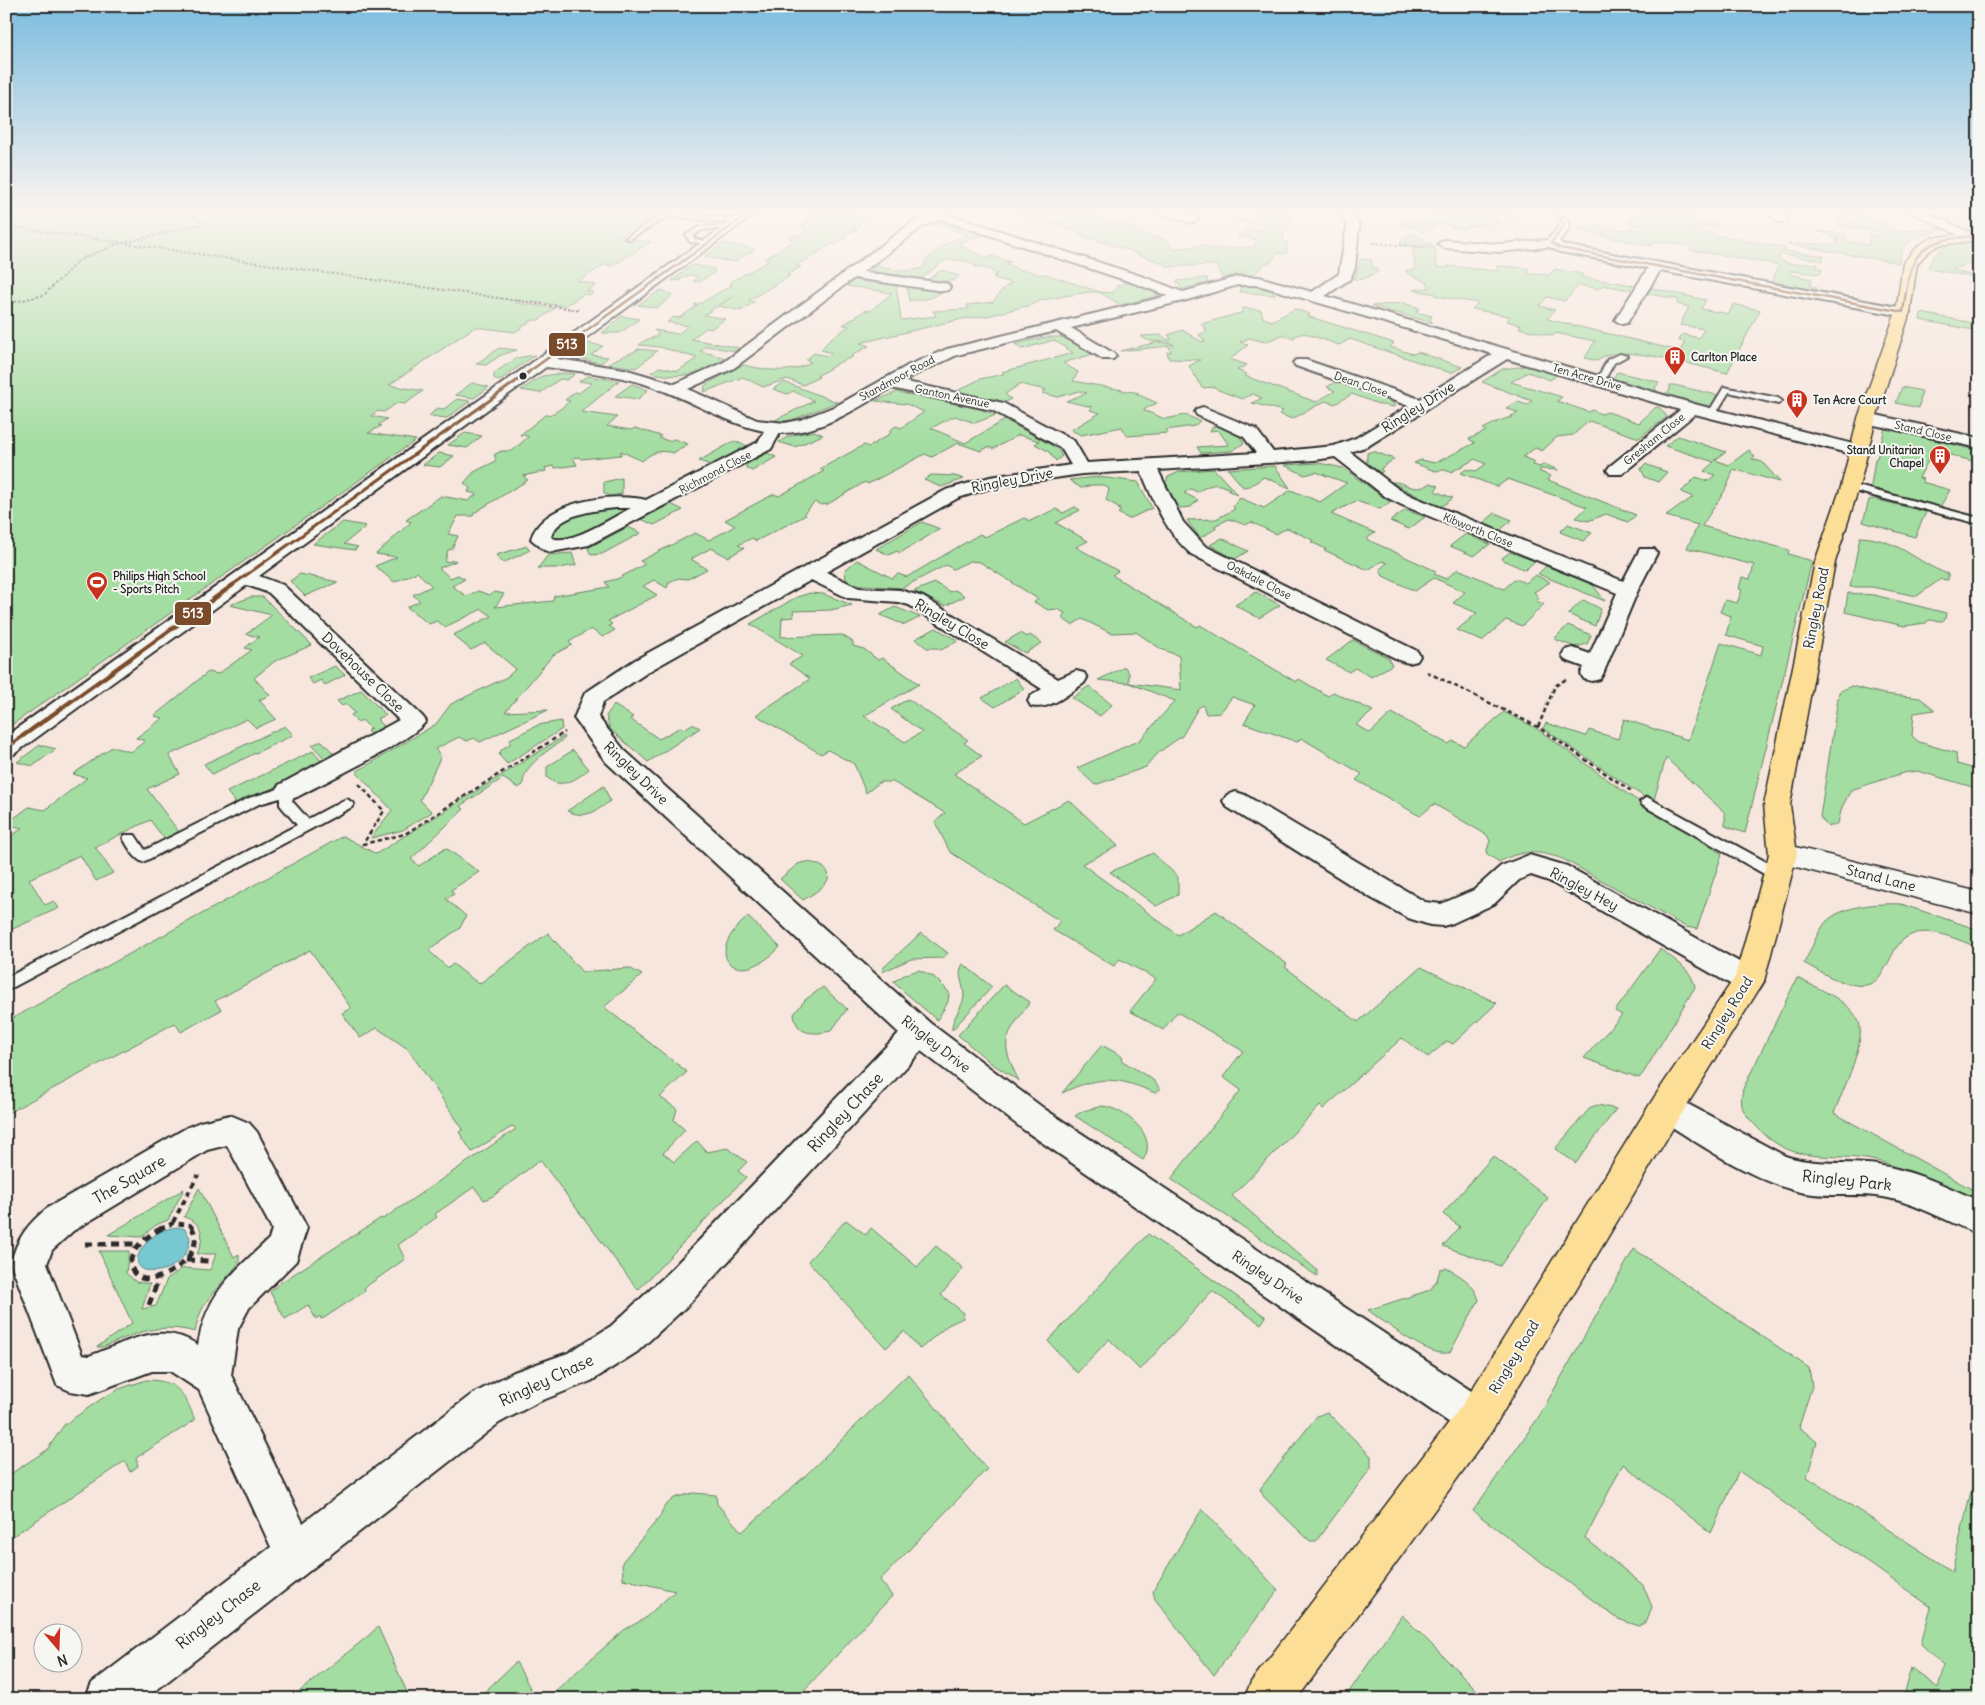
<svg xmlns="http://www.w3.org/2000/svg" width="1985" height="1705" font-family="Delius,sans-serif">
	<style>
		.green { fill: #a4dda2; stroke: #688466 }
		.water { fill: #77c8d1; stroke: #59898f }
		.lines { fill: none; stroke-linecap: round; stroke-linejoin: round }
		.lane-casing { stroke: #2b2b2b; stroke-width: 4 }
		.street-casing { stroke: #2b2b2b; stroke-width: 4 }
		.secondary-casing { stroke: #2b2b2b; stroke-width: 3 }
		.primary-casing { stroke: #2b2b2b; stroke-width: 3 }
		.path-far3 { stroke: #2b2b2b; stroke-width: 2; stroke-dasharray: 2.5 2; stroke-linecap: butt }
		.path-far2 { stroke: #2b2b2b; stroke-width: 2.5; stroke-dasharray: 4.5 3; stroke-linecap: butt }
		.path-far1 { stroke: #2b2b2b; stroke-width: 4; stroke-dasharray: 5.5 4.5; stroke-linecap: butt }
		.path { stroke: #2b2b2b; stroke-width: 5; stroke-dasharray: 8 5.5; stroke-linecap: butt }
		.lane { fill: #f6f6f2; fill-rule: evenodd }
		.street { fill: #f6f6f2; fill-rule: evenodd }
		.secondary { fill: #f6f6f2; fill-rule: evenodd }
		.primary { fill: #fdde96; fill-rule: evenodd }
		.bus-1-far2-casing { stroke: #f6f6f2; stroke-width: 4.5 }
		.bus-1-far1-casing { stroke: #f6f6f2; stroke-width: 5.5 }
		.bus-1-casing { stroke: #f6f6f2; stroke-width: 8 }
		.bus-1-far2 { stroke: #7a4b2a; stroke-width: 2.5 }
		.bus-1-far1 { stroke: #7a4b2a; stroke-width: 3 }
		.bus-1 { stroke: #7a4b2a; stroke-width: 4.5 }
		.bus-dot { fill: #2b2b2b; stroke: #f6f6f2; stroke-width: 2 }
		.labels { text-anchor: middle; stroke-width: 4; stroke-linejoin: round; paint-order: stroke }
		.far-poi-label { font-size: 11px; font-weight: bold; fill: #2b2b2b; stroke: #f6f6f2; text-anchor: start }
		.far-street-label { font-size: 11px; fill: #2b2b2b; stroke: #f6f6f2 }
		.street-label { font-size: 14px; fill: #2b2b2b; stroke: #f6f6f2 }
		.near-street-label { font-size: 16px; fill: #2b2b2b; stroke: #f6f6f2 }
		.line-badge { stroke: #f6f6f2; stroke-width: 2 }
		.badge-label { font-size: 14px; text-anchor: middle; font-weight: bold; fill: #fff }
	</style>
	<rect width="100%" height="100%" fill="#f6e6dd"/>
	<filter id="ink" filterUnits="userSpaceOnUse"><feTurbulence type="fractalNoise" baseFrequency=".02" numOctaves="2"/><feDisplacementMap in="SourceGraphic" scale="10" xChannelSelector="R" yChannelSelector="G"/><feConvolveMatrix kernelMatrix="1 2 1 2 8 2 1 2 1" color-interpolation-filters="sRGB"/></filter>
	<g filter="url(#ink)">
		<!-- green -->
		<path class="green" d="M6,210H691L685,214L660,211L617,238L651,242L612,266L604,265L578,281L596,285L587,291L594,292L591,295L584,294L565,306L518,300L515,303L555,308L539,320H533L515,332L475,327L389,385L423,391L405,404L397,403L384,412L378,411L371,416L387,419L378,425L381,426L368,433L416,440L6,729Z
			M811,210H861L863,211L855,218L870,217L853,229L858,230L847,233L843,237L846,238L836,244H831L809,259H806L796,266L801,267L787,275L790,276L749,300L754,302L741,311L718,306L735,295L704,315L725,319L711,329L706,328L691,339L740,348L735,351L706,346L700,351L726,358C702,373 680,381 651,372L660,367L678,371L697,358L660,347L639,345C646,338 653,339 659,334L654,330L678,334L688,326L667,322L674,317L679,318L697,306L694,305L701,303L732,285L730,282L769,261L765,259L795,240L788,237L805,234L804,227L799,226L810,220L805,219L813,215L805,214Z
			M1007,210H1066L1076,214L1087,213L1135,228L1130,230L1166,240L1173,249L1205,245L1207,249L1254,247L1257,240L1237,236L1249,228L1263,230L1266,225L1236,220L1256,218L1257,216L1248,210H1286L1293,213H1290L1292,225L1287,226L1288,232H1285L1283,237L1285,242L1288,243L1286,254L1278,253L1270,263H1266L1253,275L1241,274L1222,278L1216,265L1168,267L1165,264L1136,254L1138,253L1079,235L1081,234L1065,228L1064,225L1042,222L1037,217L1033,218Z
			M1413,210H1509L1518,219L1501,215L1491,220L1500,223L1489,229L1481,225L1462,228V230L1441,223L1421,233L1419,227L1402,226L1401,221L1428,222L1423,210Z
			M1643,210H1704L1702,213L1691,212L1698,216L1692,219C1702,223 1711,221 1720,226L1686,229L1785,248L1784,251L1824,256L1823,261L1782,254L1778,258C1788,268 1806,262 1818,264L1816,268L1822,269L1820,274L1790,271L1789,274L1812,279L1810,286L1817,288L1816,291L1772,282L1779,265L1690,250L1692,246L1654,241L1651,246L1577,230L1582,225L1626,230L1628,228L1640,230L1642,227L1629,223L1636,212L1640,213Z
			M1843,210H1859L1898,231L1944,228C1922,240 1903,232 1899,263L1788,244H1839L1836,241L1839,240L1818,231L1846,235L1845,241L1869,245V234L1881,236V232L1839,226V221L1853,223V220L1836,217Z
			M1959,210H1979V231L1966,229L1963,215Z
			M934,223H950L984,234L960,243L959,245L987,258L992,256L1010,262L1006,263L1019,270C1028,267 1036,277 1045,274L1100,292L1113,293L1117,286L1129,282L1160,295L1121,305L1099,292H1089L1042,300L1031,305L987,316L962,319L860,343L869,346L851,356L853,357L840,362L817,376L819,377L803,385L787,379L763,387L743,377L704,392L705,386L708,383L743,365C767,370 790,375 811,362L806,360L814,353L827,356L832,353L821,350L830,339L849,326L843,325L866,310L870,311L892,293L847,286L855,280L896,284L901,320L936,316L933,311L969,309L967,305L993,302L1002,290L1012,283L994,278L996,277L993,276L997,274L991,271L992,270L974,266L976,265L974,263L958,260H945L919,280L870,271L875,266C890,268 913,276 926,265L924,262L942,246L967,234Z
			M1409,234L1417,235L1433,246L1400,245L1404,237L1408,238Z
			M1979,240L1977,262L1952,269L1979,278L1928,269C1936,244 1955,242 1979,240Z
			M724,243L755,249L734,262L704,257Z
			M1413,247L1435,248L1437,267L1449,268L1448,266L1498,271L1497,266L1528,268L1529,274L1549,275L1555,269L1583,274L1581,277L1633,285L1630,290L1603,285L1599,289L1579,285L1565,301L1547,297L1539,306L1555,310L1547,319L1680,351L1685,342L1679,341L1682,334L1699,338L1704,329L1680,325L1689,307L1677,304L1678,299L1648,294L1651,288L1706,300L1701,309L1729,314L1733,304L1760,310L1727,373C1703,368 1613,340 1598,361L1585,358L1595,341L1555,333L1553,336L1519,328L1521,325L1507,321L1510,317L1508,316L1472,309L1478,303L1436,296V294L1413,290L1429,288L1428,283L1407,273L1406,270H1415Z
			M1360,259L1371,260L1373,268H1377V273C1369,273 1365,282 1354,279L1359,267Z
			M693,265L715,269L713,271L715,272L699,282L693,281L699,277L689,275L679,280H681L671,281Z
			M941,270L959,276L958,277L952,281H926Z
			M1207,278L1208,283L1182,289L1176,281Z
			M907,285L936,289L941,292C930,301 922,299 909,301Z
			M1249,286L1273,290L1275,295L1240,292V287Z
			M661,290L673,295L657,308L638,305Z
			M1403,303L1420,308L1416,312L1432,316L1430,320L1433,323L1372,306Z
			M1243,308L1261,310L1263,318L1272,321L1295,309L1310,314L1307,316L1394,343L1390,347L1413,354L1418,352L1462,367L1451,373L1350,339L1339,345L1304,333L1293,337L1294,339L1282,335L1265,342L1249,338L1240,342L1248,345L1230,359L1247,365L1237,370L1247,374L1245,376L1316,402L1335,391L1327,387L1336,382L1379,396L1394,404V407L1381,405L1352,394L1335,404L1325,401L1292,419L1279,414L1283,411L1252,403L1262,398L1253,394L1242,399L1218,390L1215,387L1202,388L1189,366L1200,360L1169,359L1167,352H1171L1169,346L1120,351L1158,342L1174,345C1166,337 1149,346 1141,336L1161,335L1168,340L1171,339L1168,335L1182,330L1202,342L1205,341L1199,335L1207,331L1201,324L1244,312L1241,310Z
			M1921,313L1979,324V331L1920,320Z
			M622,316L639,319L620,333H602Z
			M1047,337H1062L1093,354L1063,363L1078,372L1073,381L1139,393L1137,394L1157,403L1143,410L1165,419L1185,415L1200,421L1194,426L1166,430L1168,433L1127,436L1122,427L1081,435L1071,430L1100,413L1090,410L1092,407L1066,401L1087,393L1079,391L1058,397L1042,393L1046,390L1020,384L1005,394L1011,399L1006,402L957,391L980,379L1004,374L1002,372L1073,353L1054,340L1022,349L1015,344Z
			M586,343L603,346L591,355L608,357L601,363L573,357L574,352Z
			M499,348L517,350L501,355L486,365L476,364Z
			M638,349L657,351L636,368L609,364C618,356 628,356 638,349Z
			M535,355L499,381L494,378V373L517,358Z
			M1526,366L1557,375L1550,380L1528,372L1511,382L1562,397L1557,401L1589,412L1592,410L1601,414L1608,412L1639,423L1656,407L1660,408L1667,417L1639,438L1589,421L1573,435L1557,437L1542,451L1535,448L1523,457L1535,462L1533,465L1540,467L1544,464L1558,470L1540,469V472L1551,476L1548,480L1636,515L1628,522L1606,514L1588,521L1576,518L1587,507L1508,479L1497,487L1461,473L1466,469L1476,471L1486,464L1475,459L1451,472L1444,470L1435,471L1414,463L1421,460L1435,463L1475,443L1469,439L1486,431L1483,429C1493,424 1504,418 1513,417L1511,416L1518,413L1506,408L1518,402L1527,405L1532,401L1482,382L1502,369Z
			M1617,372L1655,381L1659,383L1655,388L1658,393L1615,379L1614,377Z
			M565,373L575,374L567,380L560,379L540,393L521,390L542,376Z
			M588,376L619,381L581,412L617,417L607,426L631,430L635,428L661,436L659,438L669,441L674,439L688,444L673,453C659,449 651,453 642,461L621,451V455L581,459L579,457L573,458L577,465L555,468L553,466L545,468L546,471L523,476L528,480L474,513L473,516H458L448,534L458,536L452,549L448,550L445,562L455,560L456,561L439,568L450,578L458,575L465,579L452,586L466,596L478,591L489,595L495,592L504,594L495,607L553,601L554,596L609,587L605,582L617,579L645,564L640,561L695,533L709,540L735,526L725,520L774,494L779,496L824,471L820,469L864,445L869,447L891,433L889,431L896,426L901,428L924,412L906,404L875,401L897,392L980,409L996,415L975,423L955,416L931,428L965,443L1005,420L1057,448L1062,456L1056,461L1048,451L1035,444L1039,441L1019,435L993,449L988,447L981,451L958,443L932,457L925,454L868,484L865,482L828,504L821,505L815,502L804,513L806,515L756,541L752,538L738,545L744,548L728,557L711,548L691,559L707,569L688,579L678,578L669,582L667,588L654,580L643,586L657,595L608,621L612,624L609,626L615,630L603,637L591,629L569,642L572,645L553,655L505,712L548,710L480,742L474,738L467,741L459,737L435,749L441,756L420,800L432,812L403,830L371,838L392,810L356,772L436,724L451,704L507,677L516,669L485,643L471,650L453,635L492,616L482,609L445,627L437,621L429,624L407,607L420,601L413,595L432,586L417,572L394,582L375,566L397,557L376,554L411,522L406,520L441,496L468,501L477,494L468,492L470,488L464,483L474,472L494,462L496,459L494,455L501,451H512L527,438L528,436L520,435L545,415C553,416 564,406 570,401L565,400L575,392L579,393L592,383L579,381Z
			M784,382L837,402L792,420L771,422L814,401L793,391L787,394L773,389Z
			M472,383L489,387L474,398L455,395Z
			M632,384L648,390L638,399L615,396Z
			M1670,385H1674L1717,395L1711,407H1707L1664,394L1670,391Z
			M1902,387L1922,391L1919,408L1896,403Z
			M457,399L470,401L447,418L429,416L437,408L444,409Z
			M1219,426L1238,434L1244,443L1232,451L1201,453L1197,447L1229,445L1218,430L1210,431L1212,427Z
			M1885,428L1979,451V463L1940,452L1936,459L1930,457L1919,478L1923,479L1922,482L1950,490L1940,507L1874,489L1871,486L1875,459L1877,458Z
			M814,431L823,435L795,447L779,442L789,436Z
			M465,433L482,436L467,448L448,445Z
			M1678,436L1726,452L1715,460L1729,465L1749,450L1755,457L1752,459L1762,462L1780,482L1733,469C1728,492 1714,505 1702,526L1789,550L1788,554L1812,561L1745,833L1725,826V813L1666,758L1653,803L1543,728L1546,723L1586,736L1589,730L1618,739L1624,719L1688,740L1721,643L1761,655L1763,646L1726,635L1731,616L1720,612L1725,600L1737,603L1742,590L1739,589L1742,577L1750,579L1754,565L1687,548L1698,525L1666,516L1693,497L1681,492L1696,477L1708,481L1715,475L1704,471L1714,462L1665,446Z
			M734,441L748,446L714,466L699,461Z
			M1373,451L1394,459L1380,469L1383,471L1381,473L1367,463V453Z
			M439,453L454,456L440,467L423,465Z
			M767,453L776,457L752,471L746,468V465Z
			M1319,463L1343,468L1390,502L1380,509L1356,501L1331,514L1375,533L1366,539L1436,571L1434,574L1446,579L1458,569L1504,589L1515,579L1526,583L1535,575L1550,582L1534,592L1539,598L1536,601L1544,604L1522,626L1506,620L1482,641L1457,630L1477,613L1453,603L1465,592L1434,578L1415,591L1383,576L1380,569L1387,563L1382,561L1368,570L1324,550L1326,549L1311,542L1313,540L1287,528L1276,534L1251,522L1246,525L1229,519L1214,526L1217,528L1200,538L1187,520L1216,519L1235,509L1233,507L1240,498L1264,508L1291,490L1320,502L1347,483L1316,472L1305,475L1284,465Z
			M1645,464L1667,472L1658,482L1645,477L1641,469Z
			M1275,466L1290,488L1264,477L1250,486L1243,487L1228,469Z
			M1214,469L1238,495L1227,490L1230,489C1216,482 1211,484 1197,492L1191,489L1184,493L1198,500L1191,507L1180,508L1165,484L1168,477L1179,472Z
			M931,475L955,476L964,479L941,487L924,480Z
			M1099,477L1138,482L1152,508L1129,519L1118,513L1121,511L1118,509L1120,508L1106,500L1109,489L1105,485H1092L1081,488L1069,480Z
			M622,478V494L610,496L604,493V482Z
			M1391,482C1407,481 1413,495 1431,483L1439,486L1435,490L1437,492L1453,498L1440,508Z
			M1874,499L1926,512L1915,537L1863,522L1869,500Z
			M671,504L683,510L654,525L641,519Z
			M623,507L625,511C607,522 574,549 553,537C555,512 604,508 623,507Z
			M1075,507L1080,510L1056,523L1088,541L1076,547L1118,571L1112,575L1197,627L1200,625L1296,682L1299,679L1328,696L1333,692L1373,711L1356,725L1370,733L1392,713L1448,744L1453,741L1464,746L1504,712L1536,728L1629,795L1722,854L1697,929L1686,927L1563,859C1539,851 1522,849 1499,862L1486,853L1490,841L1487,835L1434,804L1420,816L1356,780L1362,774L1301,738L1297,742L1244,723L1255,705L1232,697L1220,713L1206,714L1203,705L1198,708L1182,736L1159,752L1146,767L1095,785L1077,768L1140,740L1175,701L1129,683L1098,680L1125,667L1129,673V683L1181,690L1179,656L1161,649L1136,632L1111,633L1082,619L1072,625L1062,618L1065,613L1057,609L1048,610L1034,602L1038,599L980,562L970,561L953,569L946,565L902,588L851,584L846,579L845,570L857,560L892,578L898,574L907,577L980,534L985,537L1024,518L1030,521L1056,509L1063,513Z
			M1406,510L1425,517L1409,529L1390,521Z
			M1495,513L1512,520L1499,531L1482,524Z
			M343,522L366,526L344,544L358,547L355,550L313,544Z
			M922,522L940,529L900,553L897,551L889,555L876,549Z
			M1568,524L1592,533L1583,541L1560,532Z
			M628,527L641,533L602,554L591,555L588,548Z
			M1466,534L1490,544L1474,556L1450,546Z
			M1860,537C1900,539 1916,563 1948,574V580L1941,579L1917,596L1872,587H1850Z
			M1222,538L1248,551L1235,559L1210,545Z
			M527,546L530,550L503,563L496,555Z
			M1510,552L1535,561L1525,570L1501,559Z
			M572,553L576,565L559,568H538L548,555Z
			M1546,566L1593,585L1605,601L1538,574Z
			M300,574L338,582L305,596L290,581Z
			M935,583L950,592L955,590L965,596L945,606L914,591Z
			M1256,592L1280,605L1259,618L1235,605Z
			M810,593L823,594L852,605L831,610L793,611L794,617L782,618L781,637L842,635L853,642V646L864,649L878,660L882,658L919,684L864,716L905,742L922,732L891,709L908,699L968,740L964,743L982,756L954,774L1024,823L1069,800L1118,846L1082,864L1178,935L1216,911L1287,964L1285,967L1358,1022L1421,967L1497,1003L1453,1044L1447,1041L1428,1057L1402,1038L1323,1109L1320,1106L1232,1196L1317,1270V1276L1171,1179L1241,1090L1223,1077L1243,1051L1177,1012L1163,1030L1130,1011L1156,979L1120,959L1114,966L1053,930L1060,921L950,852L935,822L945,813L893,782H880L866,793L854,764L828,750L821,754L756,715L810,679L789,664L803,656L750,624L797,597Z
			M1848,593L1874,595L1946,613L1945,619L1942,621L1929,620L1926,623L1904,626L1845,612Z
			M251,597H263L312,645L275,661L254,678L270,695L259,700L276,719L256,728L247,719L169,755L180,774L147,789L179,832L166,841L150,820L95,847L113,873L96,881L80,855L29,879L45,905L54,901L59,908L6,932V836L11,837L22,828L6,824L29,807L45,810L87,778L73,774L112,747L131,752L145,741L136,738L163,718L154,716L208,672L218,674L252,650L245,648L259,637L246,634L272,615L230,605Z
			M1583,600L1601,609L1595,626L1568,614Z
			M895,607L920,617L905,625L880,615Z
			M1568,625L1591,635L1587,644L1575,647L1554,639Z
			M936,628L958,641L941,650L936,648H927L915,639Z
			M1020,633L1027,637L1030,635L1042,643L1025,653L1005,642Z
			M1353,640L1389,658L1392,665L1371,677L1355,668L1349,672L1326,660Z
			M335,666L345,675L325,685L321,680L313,684L308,678Z
			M1016,678L1024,689L995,707L982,698Z
			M1089,686L1112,705L1100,716L1072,698Z
			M1851,686L1884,694L1920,698L1935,710L1914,713L1912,736L1919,742L1956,753L1957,764L1979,770V789L1918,771L1903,773L1851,790L1842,807L1838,823L1828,827L1820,817L1839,692Z
			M361,690L386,715L377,719L388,730L332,766L312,745L322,741L335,755L371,736L367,731L371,729L362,720L358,723L351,715L355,713L346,704L342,706L337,701Z
			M614,705L633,717L630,719L659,739L681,727L684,729L692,724L700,728L648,762L610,729L606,716Z
			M561,721L562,729L507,764L499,755L502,749L510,744V739L538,725Z
			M285,726L293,735L212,774L204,764Z
			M564,736L565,738C551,749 522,765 523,785L518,788L503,778L460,806L464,809L411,859L419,866L446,848L479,872L451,890L454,894L446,899L466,916L460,928L428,950L448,968L453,964L479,984L548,933L582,972L629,968L642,975L604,1007L687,1072L660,1097L677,1109L674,1120L685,1130L663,1153L674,1162L697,1141L707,1152L728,1148L747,1162L738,1171L746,1177L638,1290L540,1160L493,1196L484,1200L474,1187L435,1214L437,1217L398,1245L405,1259L364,1288L365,1291L324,1318L321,1319L320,1316L316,1319L308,1305L285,1319L270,1292L280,1283L381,1218L383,1219L516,1129L513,1126L472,1152L459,1132L463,1129L408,1049L377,1028L360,1038L342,1013L351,1008L310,950L215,1001L221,1010L181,1032L175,1023L6,1114V1022L343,836L376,854Z
			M40,745L56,749L33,766L17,762Z
			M573,750L589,769C577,779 560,791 547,777V767Z
			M313,751L322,762L238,806L227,792Z
			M604,786L610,801C596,812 585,819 567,811Z
			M1153,853L1178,877V895L1156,906L1110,872Z
			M805,862C815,862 836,869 826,883C821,889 810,896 803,900L780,879L798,864Z
			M1901,904L1979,930V948C1954,938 1915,918 1896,948C1890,958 1884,974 1875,981C1858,995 1820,972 1804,963C1811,951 1817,932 1826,922C1842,905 1880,903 1901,904Z
			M748,917L780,947C738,992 699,956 748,917Z
			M921,933L948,953L942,958L911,959L882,972L883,968Z
			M1660,949C1673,959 1692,969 1695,987L1644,1072L1639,1078L1584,1058L1622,1015L1615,1011Z
			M963,964L992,987L952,1030C951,1018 963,1008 964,996C964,983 956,975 963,964Z
			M919,970L934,977L949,992L948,1002L937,1020L893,982L906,974Z
			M1797,978C1817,988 1847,999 1858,1020C1868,1039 1842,1092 1834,1113L1975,1191L1974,1197C1952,1189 1931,1181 1909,1173C1899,1169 1888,1163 1877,1161C1829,1150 1795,1169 1756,1126C1743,1112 1739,1108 1743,1089Z
			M1004,985L1030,1002C1005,1038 998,1039 1019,1081L991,1063L958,1035Z
			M823,987L847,1009L831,1031C813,1035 796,1035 794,1014L805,1000Z
			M1102,1045L1123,1057L1121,1060L1153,1080L1160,1089L1155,1093C1119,1077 1099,1075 1062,1093Z
			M1598,1105L1616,1109L1576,1163L1555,1149L1591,1107Z
			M1102,1106C1124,1108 1160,1136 1143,1160L1075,1116L1083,1111Z
			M1493,1156L1548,1198L1500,1266L1443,1246L1460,1227L1443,1214Z
			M199,1188L234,1257L239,1254V1263C219,1288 201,1298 195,1332C159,1322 136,1333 103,1347H97L132,1323L99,1251H129L126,1273L136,1282L150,1284L142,1309L156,1306L167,1279L183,1268L210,1270L216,1254H197C205,1237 204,1223 184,1217Z
			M184,1189L168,1220L156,1225L141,1237L108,1235Z
			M846,1220L866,1235L871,1228L917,1267L936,1246L963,1268L941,1295L964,1313L963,1318L948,1325L920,1349L904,1331L886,1348L808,1261Z
			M1148,1234L1266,1317L1261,1324L1212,1291L1140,1370L1109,1339L1077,1373L1048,1341Z
			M1634,1249L1809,1368L1812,1386L1799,1427L1817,1442L1807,1477L1952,1571L1974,1479L1979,1481V1699H1902L1911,1668L1938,1688L1944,1666L1921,1644L1931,1607L1739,1471L1711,1533L1623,1464L1585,1538L1643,1585L1652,1607L1647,1621L1639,1626L1618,1619L1473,1511L1538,1418Z
			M1446,1268C1461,1276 1474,1283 1479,1300L1450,1352C1433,1361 1383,1321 1368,1310L1430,1290L1437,1280L1440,1269Z
			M908,1374L987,1469L880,1580L892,1596L796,1699H546L624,1630L644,1619L675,1591L623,1579L622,1562L659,1518L664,1507L674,1498L693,1493L716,1495L717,1504L742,1532L805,1476Z
			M146,1380C178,1380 184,1393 195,1420L136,1458L138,1466L130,1472L125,1461L7,1540L10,1550L6,1552V1477L47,1450L64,1425L101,1399L119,1389Z
			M1327,1412L1371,1456V1468L1316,1541H1310L1264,1497L1260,1489L1317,1416Z
			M1202,1509L1278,1590L1214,1675L1155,1599L1153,1591Z
			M1402,1615L1486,1699H1344Z
			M378,1627L410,1699H290L368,1636Z
			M516,1662L536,1699H477Z"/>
		<!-- water -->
		<path class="water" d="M178,1227L185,1229L190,1238C187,1283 111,1281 147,1242C155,1233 166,1228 178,1227Z"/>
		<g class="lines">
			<!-- lane casing -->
			<g class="lane-casing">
				<path id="lane" d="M667,212L738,219L741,221L738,223L668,216L630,239L625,238Z
					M725,225L727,228L702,230L693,236L694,239L710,242V244L690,242L686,235L699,227Z
					M1620,354L1627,356L1614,363L1603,383H1597L1596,381L1608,359Z
					M1724,387L1778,398L1782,401L1778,404L1729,392L1715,415H1709L1708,413Z
					M1850,484L1979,518V524L1847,489L1845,487Z
					M288,786L295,791L292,801L308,819L342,801L347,799L354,804L352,807L311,829L6,991V978L297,825L280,805V798L259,804L143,862C134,859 128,846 123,838L125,835H135L145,850L249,798Z
					M1647,797L1783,871L1785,875L1783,879H1773L1642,805L1640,802Z"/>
			</g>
			<!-- street casing -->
			<g class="street-casing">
				<path id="street" d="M747,210H760L557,359L624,369L675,384L724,362L914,221L928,215L918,210H935L1144,277L1183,292L1237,277H1259L1312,292L1339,274L1347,226L1338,210H1350L1359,226L1355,268L1350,279L1325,296L1698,405L1865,447L1868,451L1865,455L1859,456L1695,414L1622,474H1610L1607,470L1610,466L1680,410L1507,359L1368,446L1350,452L1398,489L1414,497L1623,581L1640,549H1654L1657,553L1638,590L1603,674L1600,679L1592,681L1584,679L1581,674L1584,667L1565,660L1562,655L1565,650L1573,648L1590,654L1617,593L1402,505L1386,497L1335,457L1315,460L1158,470L1183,522L1205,546L1417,651L1420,656L1417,661L1409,663L1401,661L1191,554C1165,531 1154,502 1141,471L1082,474L993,487L958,498L826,572L859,588L900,590L923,597L1058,679L1076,671L1084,673L1087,678L1084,683C1069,693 1050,711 1031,706L1028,701L1031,696L1042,689L909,605L898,602L848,598L811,580L651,670L603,702L598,717L624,750L930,1023L1046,1110L1491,1404L1496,1418L1491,1432L1477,1437L1463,1432L1024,1130L921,1051L689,1304L637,1352L591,1381L538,1402L499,1423L145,1699H85L92,1683L271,1547L199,1390L170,1371H152L89,1394L70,1391L57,1385L11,1264C16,1239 29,1222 49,1207L188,1127L200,1122L230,1115L249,1123L257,1132L307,1228L296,1261L249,1308L238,1329L231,1375L303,1523L471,1395L514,1372L568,1353L611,1326L663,1278L899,1033L606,762L574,718L585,693L635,660L946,490L990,477L1071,465L1061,448L992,410L891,388C858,408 819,434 780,433L771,449L589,545L551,552L544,550L531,539C542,501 613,492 646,500L758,442L764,431C725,423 693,401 656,388C621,374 583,372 546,367L259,576L283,585L422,716L426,721C413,741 322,783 297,797L288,800L279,797L276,791L279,785L399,720L269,593L247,585L14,754L6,756V736ZM940,219L1134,283L1168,296L947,349L909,365L836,406L800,420L785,423L757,420L688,389L734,368L854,278L943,291L948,290L950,287L948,284L943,283L863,272L922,227ZM1238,285H1258L1493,354L1420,399L1306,360H1296L1293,363L1296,366L1409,406L1356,438L1334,446L1273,452L1256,429L1203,407L1197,409L1195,412L1197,415L1244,437L1256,453L1087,463L1074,441L1003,403L902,381L957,355L1056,331L1103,359H1113L1116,356L1113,353L1071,328L1187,300ZM616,508H631C615,516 566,548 551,537C557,514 596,510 616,508ZM227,1145L272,1229L269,1239C232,1274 207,1292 198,1345C160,1320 128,1342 89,1356L82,1355L47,1264L52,1250L73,1231L207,1150Z
					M1155,210H1173L1196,216L1198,219L1192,223L1157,213Z
					M1765,210H1778L1788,219L1786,222H1778Z
					M1907,210H1922L1977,236L1971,240L1967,239Z
					M1563,218L1567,219L1570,228L1559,242L1564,245L1903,308L1910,312L1903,316L1660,271L1627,323L1622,324L1615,320L1648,268L1560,252L1549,247L1499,252L1444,248L1438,244L1444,240L1499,244L1547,240L1558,228L1559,219Z
					M1867,413L1979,438V448L1861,422L1859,418L1861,414Z
					M1236,792L1245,795L1425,902L1441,904L1474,890L1501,866L1529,855L1567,866L1759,973L1764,981L1759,989L1749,993L1739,989L1549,881L1531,875L1519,880L1494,904L1453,923L1443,926L1430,925L1408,918L1373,899L1227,807L1223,801L1227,795Z
					M1667,1093L1785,1156C1815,1166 1846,1161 1877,1165C1913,1170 1946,1186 1979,1201V1234C1947,1222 1917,1203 1883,1197C1854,1192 1822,1199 1793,1190C1743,1175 1700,1144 1656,1117L1651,1107L1656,1097Z"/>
			</g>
			<!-- secondary casing -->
			<g class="secondary-casing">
				<path id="secondary" d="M1783,844L1979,892V914L1773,861L1769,854L1773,847Z"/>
			</g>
			<!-- primary casing -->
			<g class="primary-casing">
				<path id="primary" d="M1979,232V240L1939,245L1928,252L1917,264L1910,312L1876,418L1859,487L1835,562L1790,805L1797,854L1764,981L1679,1118L1491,1432L1297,1699H1244L1251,1682L1463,1404L1655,1096L1735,977L1769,854L1764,805L1815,562L1841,487L1858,418L1896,312L1903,263L1918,246L1931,238Z"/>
			</g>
			<!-- path-far3 -->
			<path class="path-far3" d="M6,226L580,310
				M1373,243L1424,247
				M6,304L44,295L79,260L118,244L198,225L202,222L183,210"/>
			<!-- path-far2 -->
			<path class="path-far2" d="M1427,672L1538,727L1631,791
				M1538,727L1555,686L1568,678
				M359,784L384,811L363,844L405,834L565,732"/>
			<!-- path-far1 -->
			<path class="path-far1" d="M173,1222L198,1175
				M160,1229L173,1223L190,1225L193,1229"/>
			<!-- path -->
			<path class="path" d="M162,1228C148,1235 123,1253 133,1271C135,1276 140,1278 145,1279C167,1281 207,1252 192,1228
				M85,1244H139
				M186,1260L210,1261
				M149,1305L159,1277"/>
			<!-- lane -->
			<use href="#lane" class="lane"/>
			<!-- street -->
			<use href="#street" class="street"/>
			<!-- secondary -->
			<use href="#secondary" class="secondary"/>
			<!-- primary -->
			<use href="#primary" class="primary"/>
			<!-- bus-1-far2 casing -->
			<g class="bus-1-far2-casing">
				<path id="bus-1-far2" d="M1554,210L1564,225L1551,243L1560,248L1903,312C1911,252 1916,239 1979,236
					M527,373L754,210"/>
			</g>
			<!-- bus-1-far1 casing -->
			<g class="bus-1-far1-casing">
				<path id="bus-1-far1" d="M231,586L529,372"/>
			</g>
			<!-- bus-1 casing -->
			<g class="bus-1-casing">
				<path id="bus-1" d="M6,748L233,585"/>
			</g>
			<!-- bus-1-far2 -->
			<use href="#bus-1-far2" class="bus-1-far2"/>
			<!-- bus-1-far1 -->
			<use href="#bus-1-far1" class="bus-1-far1"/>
			<!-- bus-1 -->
			<use href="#bus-1" class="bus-1"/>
		</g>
	</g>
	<!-- sky -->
	<linearGradient id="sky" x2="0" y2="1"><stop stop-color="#7bbcdf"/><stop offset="0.47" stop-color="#fbf4f0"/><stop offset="1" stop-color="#fbf4f0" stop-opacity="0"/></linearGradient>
	<rect width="1985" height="448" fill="url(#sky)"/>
	<!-- icons -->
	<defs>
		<g id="building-pin" transform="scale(1.125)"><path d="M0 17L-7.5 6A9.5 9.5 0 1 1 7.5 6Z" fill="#c8321e" stroke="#f6f6f2"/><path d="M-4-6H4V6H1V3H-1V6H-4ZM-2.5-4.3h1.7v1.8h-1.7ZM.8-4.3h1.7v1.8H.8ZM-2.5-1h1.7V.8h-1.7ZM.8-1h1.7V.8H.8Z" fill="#fff"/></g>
		<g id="stadium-pin" transform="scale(1.125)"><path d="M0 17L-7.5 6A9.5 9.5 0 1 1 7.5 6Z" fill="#c8321e" stroke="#f6f6f2"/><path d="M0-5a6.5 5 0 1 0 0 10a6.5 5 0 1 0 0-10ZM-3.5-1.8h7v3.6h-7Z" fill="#fff"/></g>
	</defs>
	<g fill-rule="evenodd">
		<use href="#building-pin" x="1675" y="357"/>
		<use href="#building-pin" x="1797" y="400"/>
		<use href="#building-pin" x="1940" y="456"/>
		<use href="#stadium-pin" x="97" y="582"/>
	</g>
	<!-- markers -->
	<circle class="bus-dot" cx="523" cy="376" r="4.5"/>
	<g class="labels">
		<!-- far-poi labels -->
		<g class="far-poi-label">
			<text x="1691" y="361">Carlton Place</text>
			<text x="1813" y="404">Ten Acre Court</text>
			<text x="1924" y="454" text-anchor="end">Stand Unitarian<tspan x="1924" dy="13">Chapel</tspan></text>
			<text x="113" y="580">Philips High School<tspan x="113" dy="13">- Sports Pitch</tspan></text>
		</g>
		<!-- far-street labels -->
		<g class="far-street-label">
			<text transform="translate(1587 377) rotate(16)" y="4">Ten Acre Drive</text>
			<text transform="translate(897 378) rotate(-28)" y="4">Standmoor Road</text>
			<text transform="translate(1361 384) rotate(19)" y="4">Dean Close</text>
			<text transform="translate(952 396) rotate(12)" y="4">Ganton Avenue</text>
			<text transform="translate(1923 431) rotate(13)" y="4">Stand Close</text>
			<text transform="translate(1654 439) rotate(-39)" y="4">Gresham Close</text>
			<text transform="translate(715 472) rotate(-28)" y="4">Richmond Close</text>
			<text transform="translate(1478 530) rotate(22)" y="4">Kibworth Close</text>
			<text transform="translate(1259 580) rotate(27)" y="4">Oakdale Close</text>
		</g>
		<!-- street labels -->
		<g class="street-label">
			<text transform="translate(1418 407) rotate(-32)" y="5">Ringley Drive</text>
			<text transform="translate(1012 480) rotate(-11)" y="5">Ringley Drive</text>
			<text transform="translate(1816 608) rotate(-79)" y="5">Ringley Road</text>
			<text transform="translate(952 624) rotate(31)" y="5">Ringley Close</text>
			<text transform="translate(363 672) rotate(44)" y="5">Dovehouse Close</text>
			<text transform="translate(636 773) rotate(44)" y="5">Ringley Drive</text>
			<text transform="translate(1881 878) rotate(14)" y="5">Stand Lane</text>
			<text transform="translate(1584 889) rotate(28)" y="5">Ringley Hey</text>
			<text transform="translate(1727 1013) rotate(-58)" y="5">Ringley Road</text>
			<text transform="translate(936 1044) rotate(38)" y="5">Ringley Drive</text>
			<text transform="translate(1268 1277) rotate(34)" y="5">Ringley Drive</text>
			<text transform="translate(1514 1357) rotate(-59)" y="5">Ringley Road</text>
		</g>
		<!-- near-street labels -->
		<g class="near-street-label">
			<text transform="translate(845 1112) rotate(-47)" y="6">Ringley Chase</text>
			<text transform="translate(129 1179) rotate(-30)" y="6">The Square</text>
			<text transform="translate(1847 1180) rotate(6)" y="6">Ringley Park</text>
			<text transform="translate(546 1380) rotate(-25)" y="6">Ringley Chase</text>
			<text transform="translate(218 1614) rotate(-38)" y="6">Ringley Chase</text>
		</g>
	</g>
	<g class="line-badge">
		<rect x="548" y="332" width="38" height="25" rx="5" fill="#7a4b2a"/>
		<rect x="174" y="601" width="38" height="25" rx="5" fill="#7a4b2a"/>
	</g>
	<g class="badge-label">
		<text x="567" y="349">513</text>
		<text x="193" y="618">513</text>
	</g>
	<!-- margin -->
	<rect width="1985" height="1705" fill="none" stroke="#f6f6f2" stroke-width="25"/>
	<rect x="12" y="12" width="1960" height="1680" fill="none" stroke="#2b2b2b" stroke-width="2" filter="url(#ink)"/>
	<!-- north arrow -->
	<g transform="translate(58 1648) rotate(161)"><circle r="24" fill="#f6f6f2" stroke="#a5a5a2"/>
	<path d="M0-4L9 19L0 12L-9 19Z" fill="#c8321e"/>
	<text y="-8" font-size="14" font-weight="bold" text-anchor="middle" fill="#2b2b2b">N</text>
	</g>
</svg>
